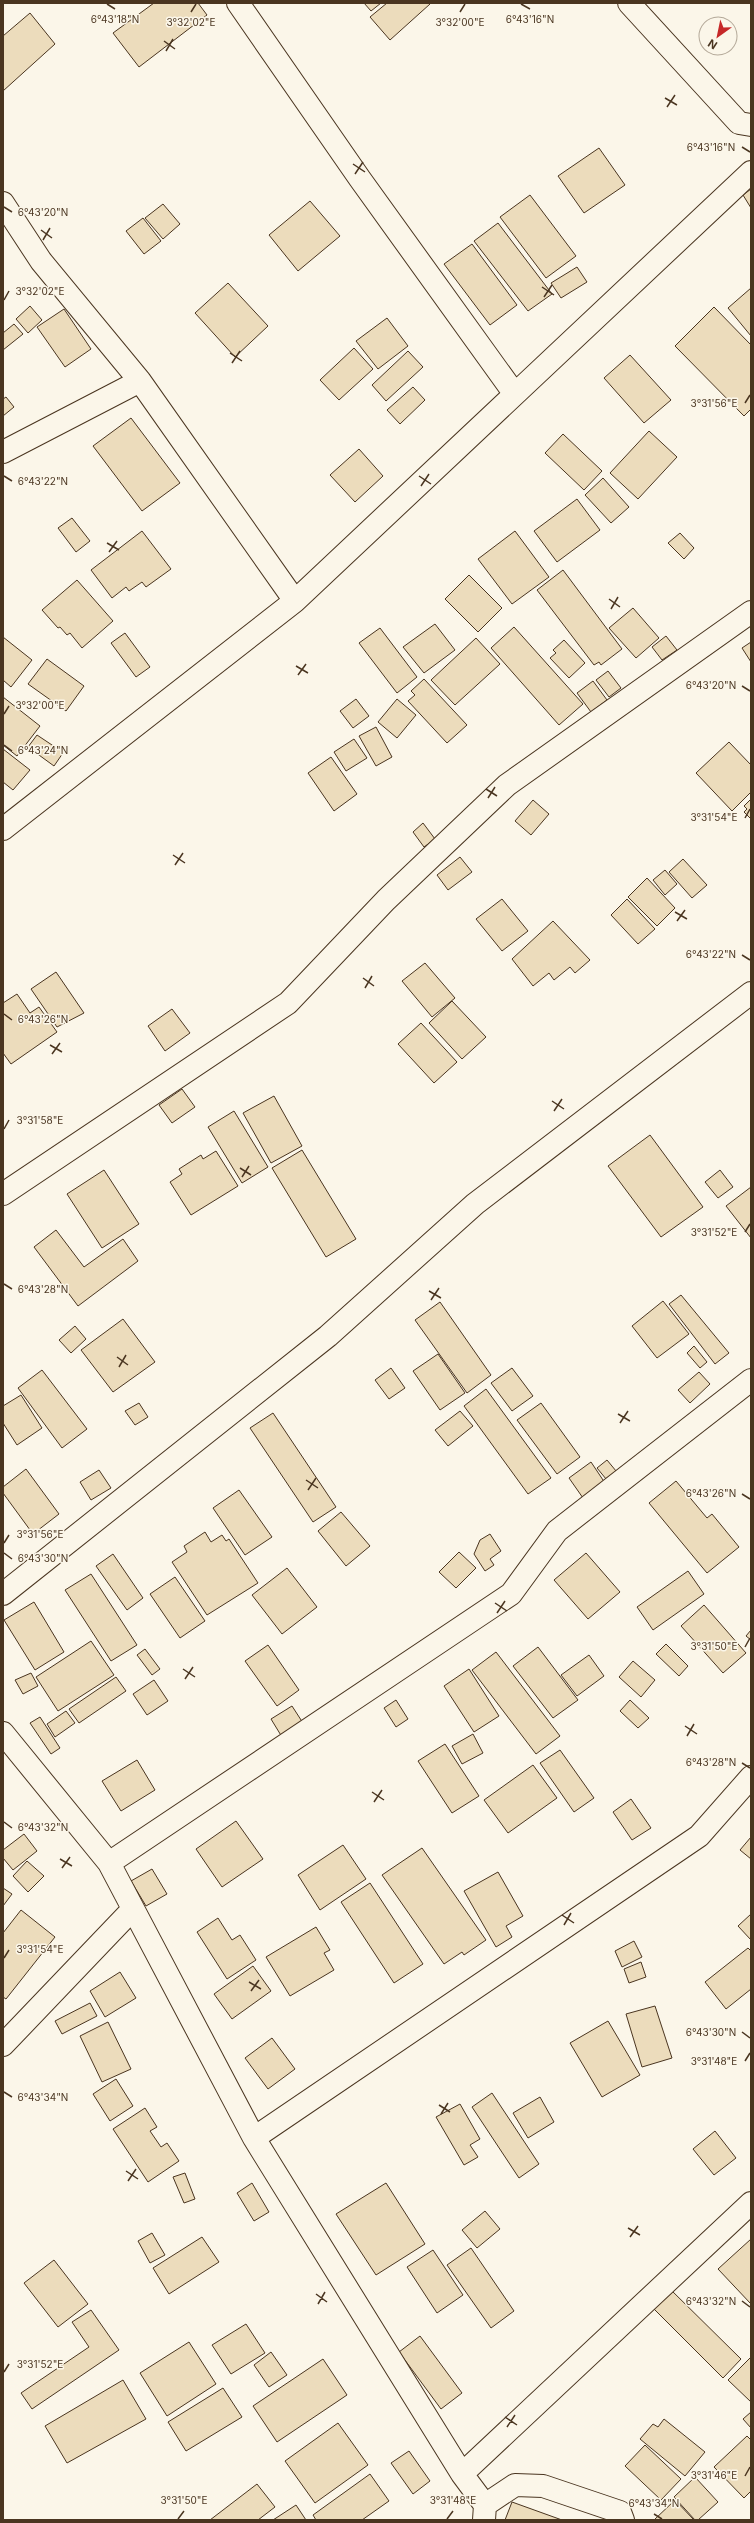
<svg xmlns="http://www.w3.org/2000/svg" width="754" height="2523" font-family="Inter,sans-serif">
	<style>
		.building { fill: #ecdcbc; stroke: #4a3520 }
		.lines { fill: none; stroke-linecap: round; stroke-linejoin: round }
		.street-casing { stroke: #4a3520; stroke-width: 24 }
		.street { stroke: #fbf6e9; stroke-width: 22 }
		.ticks { fill: none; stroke: #4a3520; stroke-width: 1.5 }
		.ticks-label { font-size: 10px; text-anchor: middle; fill: #4a3520; stroke: #fbf6e9; stroke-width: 3; stroke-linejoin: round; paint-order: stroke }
	</style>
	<rect width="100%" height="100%" fill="#fbf6e9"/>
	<!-- building -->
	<path class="building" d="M154,3H198L207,15L139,67L113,33Z
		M364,3H381L371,11Z
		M387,3H430V4L390,40L370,17Z
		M30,13L55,44L3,91V36Z
		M599,148L625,185L584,213L558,176Z
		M751,189V208L743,195Z
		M530,195L576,256L546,278L500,217Z
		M310,201L340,236L298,271L269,235Z
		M163,204L180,224L163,239L145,218Z
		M143,218L161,241L144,254L126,231Z
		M498,223L552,294L528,311L474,241Z
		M472,244L517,305L490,325L444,264Z
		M577,267L587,282L561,298L551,283Z
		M228,283L268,326L235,357L195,313Z
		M751,288V336L728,308Z
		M30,306L42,320L28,333L16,319Z
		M714,307L751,345V409L744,416L675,346Z
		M64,309L91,349L65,367L37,327Z
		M387,318L408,346L378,369L356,341Z
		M14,324L23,334L3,350V333Z
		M354,348L373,369L339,400L320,380Z
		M408,351L423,367L386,401L372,385Z
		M630,355L671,400L644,423L604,378Z
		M413,387L425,400L400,424L387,410Z
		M6,397L14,407L3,416V399Z
		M131,418L180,483L142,511L93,446Z
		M649,431L677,457L638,499L610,473Z
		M563,434L602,471L584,490L545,453Z
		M359,449L383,476L355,502L330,475Z
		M603,478L629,507L611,523L585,495Z
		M577,499L600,530L557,562L534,531Z
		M72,518L90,541L76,552L58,528Z
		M142,531L171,569L146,587L142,582L129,591L126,587L112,598L91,570Z
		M515,531L549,577L512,604L478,559Z
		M680,533L694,548L684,559L668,543Z
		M563,570L622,649L601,665L599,662L594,665L537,590Z
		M469,575L502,608L478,632L445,599Z
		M77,580L113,621L82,648L70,633L67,635L60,627L58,628L42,610Z
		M633,608L659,638L636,658L609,628Z
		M435,624L455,650L424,673L403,647Z
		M514,627L583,704L559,725L491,648Z
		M380,628L417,677L397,693L359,643Z
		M125,633L150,667L136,677L111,643Z
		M666,636L677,650L662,660L652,647Z
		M3,637L32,660L11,687L3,680Z
		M476,638L500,664L455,705L431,680Z
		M564,640L585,663L569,678L550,658L556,653L553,650Z
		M751,642V662L742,648Z
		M47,659L84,686L66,711L28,684Z
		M608,671L621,688L609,697L596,680Z
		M424,679L467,725L447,743L408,701L415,695L411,691Z
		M593,681L607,700L591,712L577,693Z
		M3,697L40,726L17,756L3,745Z
		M356,699L369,716L353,728L340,711Z
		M397,699L416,715L397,738L378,722Z
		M376,727L392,757L376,766L359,736Z
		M37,735L58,749L59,746L65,750L54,766L28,747Z
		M354,739L367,758L346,771L334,752Z
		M729,742L751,765V792L732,811L696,773Z
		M3,749L30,770L13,790L3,782Z
		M331,757L357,794L334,811L308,773Z
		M751,799V819L744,812L747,809L744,806Z
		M533,800L549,814L531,835L515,821Z
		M423,823L435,839L424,847L413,832Z
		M460,857L472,872L448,890L437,875Z
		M683,859L707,885L692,898L669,872Z
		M665,870L677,884L665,895L653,880Z
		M647,878L675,908L657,926L628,897Z
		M502,899L528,931L502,951L476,919Z
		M627,899L655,929L638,944L611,915Z
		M553,921L590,960L575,973L570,967L554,980L549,973L533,986L512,959Z
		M425,963L455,998L432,1017L402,981Z
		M56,972L84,1013L57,1027L31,989Z
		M17,994L30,1013L39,1007L57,1032L11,1064L3,1053V1003Z
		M452,1001L486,1037L462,1059L429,1023Z
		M172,1009L190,1033L165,1051L148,1026Z
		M421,1023L457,1062L434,1083L398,1044Z
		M182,1089L195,1107L172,1123L159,1105Z
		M274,1096L302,1146L271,1163L243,1113Z
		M234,1111L268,1167L242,1183L208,1127Z
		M650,1135L703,1207L661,1237L608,1166Z
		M302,1150L356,1239L326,1257L272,1168Z
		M216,1151L238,1186L191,1215L170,1182L182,1174L179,1169L201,1155L203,1159Z
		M104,1170L139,1224L102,1248L67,1194Z
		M720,1170L733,1187L718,1198L705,1182Z
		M751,1187V1238L726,1206Z
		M56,1230L84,1267L123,1239L138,1261L78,1306L34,1247Z
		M681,1295L729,1353L715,1364L669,1304Z
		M663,1301L689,1334L657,1358L632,1326Z
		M440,1302L491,1375L467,1393L415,1320Z
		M123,1319L155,1362L113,1392L81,1350Z
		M75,1326L86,1339L71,1353L59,1340Z
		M694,1346L707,1362L700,1368L687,1353Z
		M438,1354L465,1393L440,1410L413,1371Z
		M391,1368L405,1388L389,1399L375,1380Z
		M512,1368L533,1396L512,1411L491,1383Z
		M42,1370L87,1429L62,1448L18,1388Z
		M699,1372L710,1384L690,1403L678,1390Z
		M486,1389L551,1478L528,1494L464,1406Z
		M21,1395L42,1428L17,1445L3,1423V1406Z
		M139,1403L148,1417L135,1425L125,1411Z
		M541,1403L580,1457L557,1474L517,1420Z
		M460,1411L473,1426L448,1446L435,1430Z
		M273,1413L336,1507L313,1522L250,1428Z
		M607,1460L621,1477L611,1485L597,1468Z
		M591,1462L605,1483L583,1498L569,1478Z
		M26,1469L59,1514L33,1534L3,1493V1487Z
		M99,1470L111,1488L91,1500L80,1482Z
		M676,1481L707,1518L712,1514L739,1547L707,1573L649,1503Z
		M239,1490L272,1537L245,1555L213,1508Z
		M341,1512L370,1546L346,1566L318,1531Z
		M205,1532L211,1542L222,1535L226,1541L229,1539L258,1583L207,1615L172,1562L187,1552L184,1546Z
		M490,1534L501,1551L490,1559L494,1565L485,1571L474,1554L480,1540Z
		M459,1552L476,1568L456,1588L439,1572Z
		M586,1553L620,1592L588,1619L554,1580Z
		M113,1554L143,1598L127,1610L96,1566Z
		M287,1568L317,1607L282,1634L252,1595Z
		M688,1571L704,1594L653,1630L637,1607Z
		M91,1574L137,1645L111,1661L65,1590Z
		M175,1577L205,1621L180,1638L150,1594Z
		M34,1602L64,1652L35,1670L4,1620Z
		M704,1605L746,1653L723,1673L681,1626Z
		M751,1630V1640L746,1636Z
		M91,1641L114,1675L58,1711L36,1677Z
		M666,1644L688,1666L679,1676L656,1654Z
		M268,1645L299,1690L277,1706L245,1661Z
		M538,1647L578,1700L553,1718L513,1666Z
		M145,1649L160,1669L152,1675L137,1655Z
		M496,1652L560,1736L536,1754L472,1670Z
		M589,1655L604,1676L577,1696L561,1675Z
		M633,1661L655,1680L641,1697L619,1677Z
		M469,1669L499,1716L474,1732L444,1686Z
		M31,1673L38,1686L23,1694L15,1680Z
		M116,1677L126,1691L79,1723L69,1709Z
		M154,1680L168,1701L147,1715L133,1694Z
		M396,1700L408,1719L396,1727L384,1708Z
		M630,1700L649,1718L638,1728L620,1711Z
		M292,1706L303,1723L282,1737L271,1719Z
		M66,1711L75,1723L55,1737L47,1724Z
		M40,1717L60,1748L51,1754L30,1723Z
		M473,1734L483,1753L462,1764L452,1746Z
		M445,1744L479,1796L452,1813L418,1761Z
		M560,1750L594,1798L574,1812L540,1763Z
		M137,1760L155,1790L121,1811L102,1781Z
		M533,1765L557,1798L508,1833L484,1800Z
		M631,1799L651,1828L632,1840L613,1812Z
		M236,1821L263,1859L222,1887L196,1849Z
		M24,1834L37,1851L13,1870L3,1858V1850Z
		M751,1837V1859L740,1850Z
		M343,1845L366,1879L320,1910L298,1875Z
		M422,1848L486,1940L464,1955L462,1952L444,1964L382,1875Z
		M27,1861L44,1876L28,1892L13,1876Z
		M152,1869L167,1894L146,1906L131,1881Z
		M498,1872L523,1916L506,1926L512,1937L496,1947L464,1891Z
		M370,1883L423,1964L394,1983L341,1902Z
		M3,1888L12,1894L3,1906Z
		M21,1910L55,1937L6,1999L3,1997V1933Z
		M751,1914V1940L738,1926Z
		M218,1918L232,1940L240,1935L256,1960L227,1979L197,1932Z
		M316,1927L330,1950L324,1953L334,1970L290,1996L266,1957Z
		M634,1941L642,1957L622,1967L615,1951Z
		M748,1948L751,1951V1989L726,2009L705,1982Z
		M641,1962L646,1977L629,1983L624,1969Z
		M253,1966L271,1991L232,2019L214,1994Z
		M120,1972L136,1998L105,2017L90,1991Z
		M90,2003L97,2016L62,2034L55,2021Z
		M655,2006L672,2058L642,2067L626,2014Z
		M608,2021L640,2075L602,2097L570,2043Z
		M108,2022L131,2069L102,2082L80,2036Z
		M272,2038L295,2069L268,2089L245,2058Z
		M116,2079L133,2106L110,2121L93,2094Z
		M492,2093L539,2164L519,2178L472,2107Z
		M540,2097L554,2122L528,2138L513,2113Z
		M460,2104L480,2139L470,2145L478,2157L464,2165L436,2117Z
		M145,2108L157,2127L150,2131L161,2147L167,2143L179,2161L148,2182L113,2129Z
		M715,2131L736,2158L714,2175L693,2149Z
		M185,2173L195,2199L184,2203L173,2177Z
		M252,2183L269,2212L254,2221L237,2193Z
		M386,2183L425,2244L376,2275L336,2214Z
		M485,2211L500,2229L477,2248L462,2230Z
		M152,2233L165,2255L150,2263L138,2241Z
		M202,2237L219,2262L169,2294L153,2268Z
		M751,2239V2304L718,2269Z
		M471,2248L514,2311L491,2328L447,2265Z
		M433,2250L463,2295L437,2313L407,2267Z
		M54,2260L88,2304L58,2327L24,2283Z
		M668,2287L741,2359L723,2378L650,2305Z
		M91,2310L119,2350L32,2409L21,2393L89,2347L72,2322Z
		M246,2324L265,2353L231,2374L212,2345Z
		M420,2336L462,2393L441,2409L399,2352Z
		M189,2342L216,2384L167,2416L140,2373Z
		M271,2352L287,2375L269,2387L254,2365Z
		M751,2357V2402L728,2380Z
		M323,2359L347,2395L277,2442L253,2406Z
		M123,2380L146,2419L67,2463L45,2426Z
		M223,2388L242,2417L186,2451L168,2422Z
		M751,2412V2428L743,2419Z
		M664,2419L705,2452L685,2476L640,2439L653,2424L658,2427Z
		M338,2423L368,2465L315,2503L285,2461Z
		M747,2436L751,2440V2491L744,2498L714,2467Z
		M645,2445L681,2479L661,2500L625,2466Z
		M409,2451L430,2481L413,2494L391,2463Z
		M370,2474L389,2501L362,2520H316L313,2515Z
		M695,2477L718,2502L698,2520H695L674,2497Z
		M257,2484L275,2507L258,2520H210Z
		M675,2500L694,2520H654Z
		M512,2502L562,2520H505Z
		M296,2505L306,2520H273Z"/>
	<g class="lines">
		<!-- street casing -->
		<g class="street-casing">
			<path id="street" d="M238,3L360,179L514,393
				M629,3L739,123L751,125
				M3,203L41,261L140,381L3,452
				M140,381L295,601L751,172
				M3,829L295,601
				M3,1194L288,1003L386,900L507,785L751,612
				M3,1594L328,1336L475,1204L751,993
				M3,1733L109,1863L254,2138L462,2474
				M109,1863L511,1594L557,1531L751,1380
				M3,2045L132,1910
				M254,2138L699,1836L751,1777
				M485,2505L515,2485L543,2486L620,2512L623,2520
				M484,2520L485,2505L462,2474L751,2203"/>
		</g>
		<!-- street -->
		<use href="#street" class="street"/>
	</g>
	<!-- ticks -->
	<path class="ticks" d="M107,4L115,9M521,4L530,9M191,12L196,4M460,12L465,4M164,41L175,49M166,51L173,39M665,98L677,105M667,107L675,95M742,147L750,152M353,164L365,172M355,174L363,162M4,207L12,212M41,230L52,238M43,240L50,228M542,287L554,295M544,297L552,285M4,300L9,291M230,353L242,361M232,363L240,351M745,403L750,395M4,476L12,481M419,476L431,484M421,486L429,474M107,543L119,550M109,552L117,541M609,599L620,607M611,609L618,597M296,666L308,673M298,675L306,664M742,686L750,691M4,714L9,706M4,745L12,751M486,789L497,796M488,798L495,787M745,818L750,809M173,855L185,863M175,865L183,853M675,912L687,919M677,921L685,910M742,955L750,960M363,978L374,986M365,988L372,976M4,1014L12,1020M50,1045L62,1052M52,1054L60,1043M552,1101L564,1109M554,1111L562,1099M4,1129L9,1120M240,1168L251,1175M242,1177L249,1166M745,1232L750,1224M4,1284L12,1289M429,1291L441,1298M431,1300L439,1288M117,1357L128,1365M119,1367L126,1355M618,1414L630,1421M620,1423L628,1411M306,1480L318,1488M308,1490L316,1478M742,1494L750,1499M4,1543L9,1535M4,1553L12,1559M495,1603L507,1611M497,1613L505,1601M745,1647L750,1638M183,1669L195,1677M185,1679L193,1667M685,1726L697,1734M687,1736L694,1724M742,1763L750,1768M372,1792L384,1800M374,1802L382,1790M4,1822L12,1828M60,1859L72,1866M62,1868L70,1857M562,1915L574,1923M564,1925L571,1913M4,1958L9,1950M249,1982L261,1989M251,1991L259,1980M742,2032L750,2038M745,2061L750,2053M4,2092L12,2097M439,2105L450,2112M441,2114L448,2103M126,2171L138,2179M128,2181L136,2169M628,2228L640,2235M630,2237L638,2226M316,2294L327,2302M742,2301L750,2307M318,2304L325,2292M4,2372L9,2364M505,2417L517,2425M507,2427L515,2415M745,2476L750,2467M654,2514L662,2519M178,2519L184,2511M447,2519L453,2511"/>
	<g class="ticks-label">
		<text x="530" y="23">6°43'16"N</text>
		<text x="115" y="23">6°43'18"N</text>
		<text x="191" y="26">3°32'02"E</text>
		<text x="460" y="26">3°32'00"E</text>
		<text x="711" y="151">6°43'16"N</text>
		<text x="43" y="216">6°43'20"N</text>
		<text x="40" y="295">3°32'02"E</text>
		<text x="714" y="407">3°31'56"E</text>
		<text x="43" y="485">6°43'22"N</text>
		<text x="711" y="689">6°43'20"N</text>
		<text x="40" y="709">3°32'00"E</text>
		<text x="43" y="754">6°43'24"N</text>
		<text x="714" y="821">3°31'54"E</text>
		<text x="711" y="958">6°43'22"N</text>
		<text x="43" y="1023">6°43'26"N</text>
		<text x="40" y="1124">3°31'58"E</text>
		<text x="714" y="1236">3°31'52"E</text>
		<text x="43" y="1293">6°43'28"N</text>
		<text x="711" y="1497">6°43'26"N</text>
		<text x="40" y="1538">3°31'56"E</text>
		<text x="43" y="1562">6°43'30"N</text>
		<text x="714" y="1650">3°31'50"E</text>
		<text x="711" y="1766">6°43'28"N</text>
		<text x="43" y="1831">6°43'32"N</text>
		<text x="40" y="1953">3°31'54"E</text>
		<text x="711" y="2036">6°43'30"N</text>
		<text x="714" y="2065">3°31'48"E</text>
		<text x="43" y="2101">6°43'34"N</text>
		<text x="711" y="2305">6°43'32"N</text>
		<text x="40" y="2368">3°31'52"E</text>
		<text x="714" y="2479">3°31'46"E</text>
		<text x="184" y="2504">3°31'50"E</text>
		<text x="453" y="2504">3°31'48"E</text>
		<text x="654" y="2507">6°43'34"N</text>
	</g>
	<!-- border -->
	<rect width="754" height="2523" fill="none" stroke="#4a3520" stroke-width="8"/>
	<!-- north arrow -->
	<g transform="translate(718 36) rotate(213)"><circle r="19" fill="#fbf6e9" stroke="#b4a999"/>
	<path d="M0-3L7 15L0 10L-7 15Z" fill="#c62828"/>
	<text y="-6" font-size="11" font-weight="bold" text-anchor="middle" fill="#4a3520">N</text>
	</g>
</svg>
